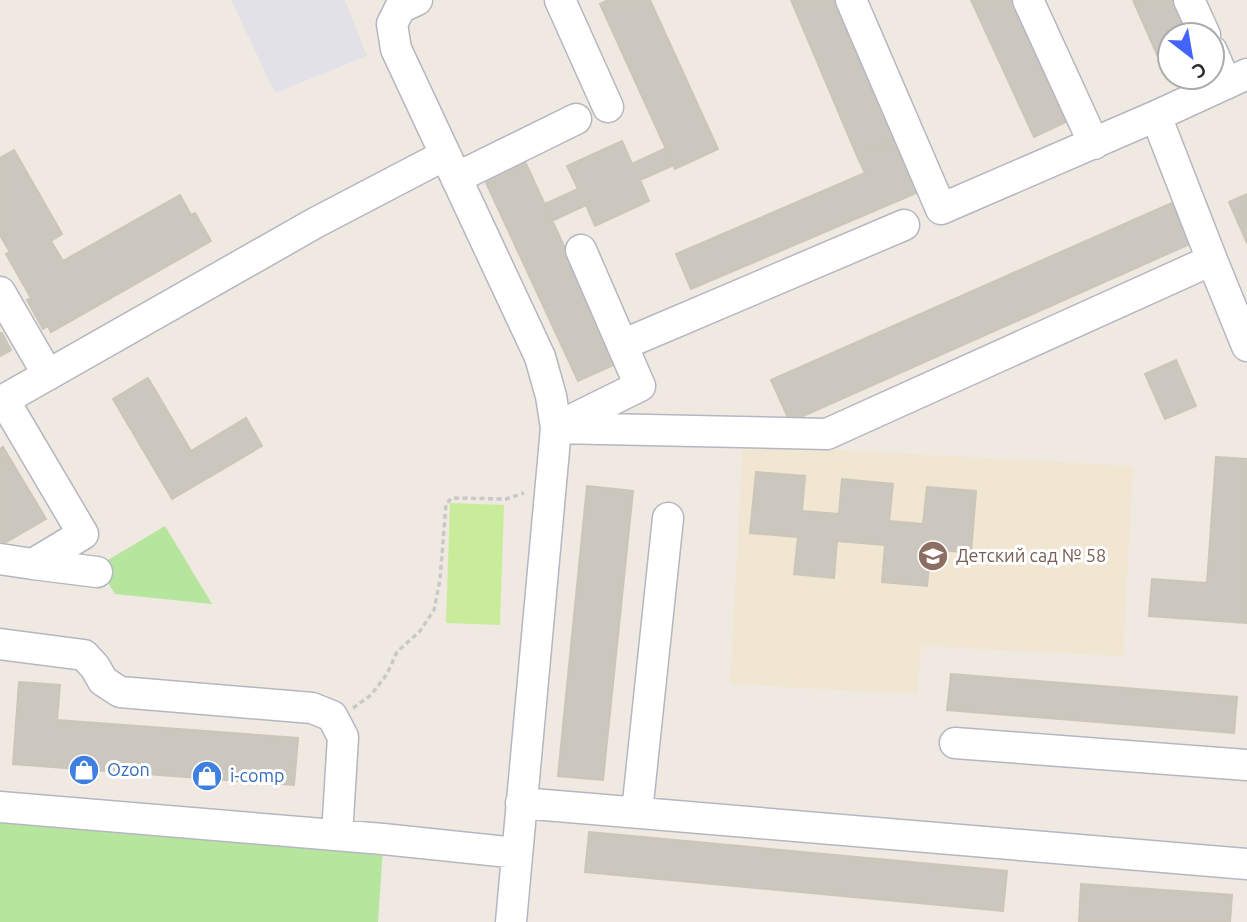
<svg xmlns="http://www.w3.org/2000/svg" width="1247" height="922" font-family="Ubuntu,sans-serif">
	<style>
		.industrial { fill: #e3e1e8 }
		.education { fill: #f0e6d1 }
		.green { fill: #b6e59e }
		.pitch { fill: #c9ec9a }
		.building { fill: #cbc7bf; stroke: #cbc5ba; stroke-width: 2 }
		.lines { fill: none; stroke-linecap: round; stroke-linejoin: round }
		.minor-casing { stroke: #b4b7c1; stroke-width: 33 }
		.path { stroke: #c9c9c9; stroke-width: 3.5; stroke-dasharray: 5 3.5; stroke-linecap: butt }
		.minor { stroke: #fff; stroke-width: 30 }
		.labels { text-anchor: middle; stroke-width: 6; stroke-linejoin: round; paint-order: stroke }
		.education-label { font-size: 18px; fill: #785e54; stroke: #fff; text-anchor: start }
		.shop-label { font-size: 18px; fill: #366cbe; stroke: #fff; text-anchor: start }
	</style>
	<rect width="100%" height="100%" fill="#efe9e1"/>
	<!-- industrial -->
	<path class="industrial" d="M231,0H345L367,56L275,93Z"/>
	<!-- education -->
	<path class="education" d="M743,445L1133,466L1123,656L921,646L917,694L730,684Z"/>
	<!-- green -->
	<path class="green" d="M165,526L212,604L115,594L98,566Z
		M0,813L383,848L378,922H0Z"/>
	<!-- pitch -->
	<path class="pitch" d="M450,503L504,505L500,625L446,623Z"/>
	<!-- building -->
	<path class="building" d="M608,0H650L718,149L675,169L600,4Z
		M791,0H840L899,138L857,156Z
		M971,0H1013L1068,121L1034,137Z
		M1133,0H1179L1194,35H1170V73L1166,75Z
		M899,138L921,191L691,289L676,254L865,173L857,156Z
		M622,141L632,164L666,148L674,165L640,180L649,201L595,226L586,205L552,221L545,204L578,189L567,166Z
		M14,150L62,234L51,241L63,261L180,195L191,215L195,213L211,241L51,332L48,326L43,329L27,300L31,298L6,254L10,252L0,235V158Z
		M522,155L618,363L578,381L482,174Z
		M1247,194V243L1229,202Z
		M1174,202L1192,243L790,422L771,380Z
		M0,333H2L11,350L0,356Z
		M1176,360L1196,406L1165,419L1145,374Z
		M148,378L191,451L246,418L262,446L172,499L113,399Z
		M3,447L46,519L3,544L0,539V449Z
		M1216,457L1247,459V623L1149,616L1152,579L1207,583Z
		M756,472L805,476L802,511L839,514L842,479L893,484L889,521L923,524L927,487L976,491L971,553L931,549L927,586L882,582L885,545L837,541L834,578L794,574L798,537L750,533Z
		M587,486L633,491L603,780L558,776Z
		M951,674L1237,697L1234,733L947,710Z
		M19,682L60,685L57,720L298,738L294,785L13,764Z
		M589,832L1007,871L1003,911L585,872Z
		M1081,884L1232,895L1230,922H1079Z"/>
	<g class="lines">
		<!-- minor casing -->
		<g class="minor-casing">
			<path id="minor" d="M417,0L400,8L392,24L396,49L540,357L551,396L556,428L511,922
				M560,0L608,107
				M851,0L941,209L1156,116
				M1028,0L1094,144
				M1189,0L1205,35
				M1212,51L1226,84
				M456,178L576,119
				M1212,260L1156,116L1247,74
				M0,292L48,375
				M622,345L904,225
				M0,402L315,223L445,155
				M559,426L640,386L581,250
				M556,428L827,434L1212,260L1247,346
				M0,559L33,564L83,534L4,400
				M33,564L97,572
				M0,644L84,655L95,667L103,681L120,692L312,708L332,716L343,737L337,835
				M955,743L1247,765
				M521,803L1247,864
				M0,807L383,839L517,853
				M637,812L668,518"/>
		</g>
		<!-- path -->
		<path class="path" d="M353,708L371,695L387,674L397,652L420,631L434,610L440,580L446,504L452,498L506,499L524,493"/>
		<!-- minor -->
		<use href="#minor" class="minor"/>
	</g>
	<!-- icons -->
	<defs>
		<g id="school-disc" transform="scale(1.575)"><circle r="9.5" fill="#8d6e63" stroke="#fff"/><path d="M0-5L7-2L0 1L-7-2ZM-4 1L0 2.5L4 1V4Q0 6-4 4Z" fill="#fff"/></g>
		<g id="shop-disc" transform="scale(1.575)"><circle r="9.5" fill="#3f7fe0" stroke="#fff"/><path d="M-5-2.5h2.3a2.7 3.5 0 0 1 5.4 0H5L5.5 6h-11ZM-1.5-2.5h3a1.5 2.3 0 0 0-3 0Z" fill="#fff"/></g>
	</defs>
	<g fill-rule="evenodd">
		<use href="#school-disc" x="933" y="556"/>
		<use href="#shop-disc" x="84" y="770"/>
		<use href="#shop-disc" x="207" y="776"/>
	</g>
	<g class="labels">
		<!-- education labels -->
		<g class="education-label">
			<text x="956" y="562">Детский сад № 58</text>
		</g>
		<!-- shop labels -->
		<g class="shop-label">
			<text x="107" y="776">Ozon</text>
			<text x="230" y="782">i-comp</text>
		</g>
	</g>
	<!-- north arrow -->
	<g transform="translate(1191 56) rotate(149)"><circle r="33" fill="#ffffff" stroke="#ababab" stroke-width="2"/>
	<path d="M0-5L12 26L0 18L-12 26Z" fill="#4264fb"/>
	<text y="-10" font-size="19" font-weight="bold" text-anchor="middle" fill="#2e2e2e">С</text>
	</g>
</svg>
